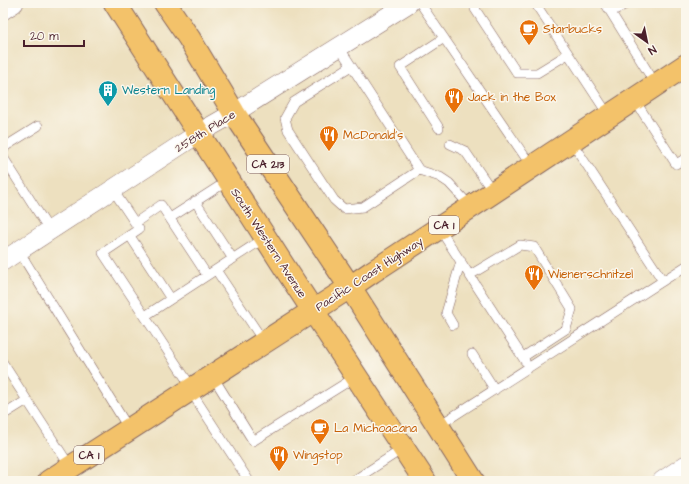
<svg xmlns="http://www.w3.org/2000/svg" width="689" height="484" font-family="'Architects Daughter',sans-serif">
	<style>
		.lines { fill: none; stroke-linecap: round; stroke-linejoin: round }
		.service-casing { stroke: #83635f; stroke-width: 10 }
		.minor-casing { stroke: #83635f; stroke-width: 20 }
		.primary-casing { stroke: #83635f; stroke-width: 24 }
		.trunk-casing { stroke: #83635f; stroke-width: 24 }
		.service { stroke: #fff; stroke-width: 9 }
		.minor { stroke: #fff; stroke-width: 19 }
		.primary { stroke: #f3c26a; stroke-width: 22 }
		.trunk { stroke: #f3c26a; stroke-width: 22 }
		.labels { text-anchor: middle; stroke-width: 3; stroke-linejoin: round; paint-order: stroke }
		.shield { fill: #fbf7ec; stroke: #7f6065; stroke-width: 1 }
		.shield-label { font-size: 11px; font-weight: bold; fill: #4a1f2b }
		.food-label { font-size: 12px; fill: #c56008; stroke: #fbf7ec; text-anchor: start }
		.culture-label { font-size: 12px; fill: #0d838f; stroke: #fbf7ec; text-anchor: start }
		.street-label { font-size: 12px; fill: #4a1f2b; stroke: #fbf7ec }
	</style>
	<rect width="100%" height="100%" fill="#fbf7ec"/>
	<filter id="ink" filterUnits="userSpaceOnUse"><feTurbulence type="fractalNoise" baseFrequency=".025" numOctaves="2"/><feDisplacementMap in="SourceGraphic" scale="8" xChannelSelector="R" yChannelSelector="G"/><feConvolveMatrix kernelMatrix="1 2 1 2 8 2 1 2 1" color-interpolation-filters="sRGB"/></filter>
	<filter id="wash" filterUnits="userSpaceOnUse"><feTurbulence type="fractalNoise" baseFrequency=".012" numOctaves="4" result="noise"/><feDisplacementMap in="SourceGraphic" scale="16" xChannelSelector="R" yChannelSelector="G"/><feGaussianBlur stdDeviation="0.9" result="paint"/><feColorMatrix in="noise" values="0 0 0 0 0 0 0 0 0 0 0 0 0 0 0 0 0 1.4 0 .05"/><feComposite in="paint" operator="in"/></filter>
	<g filter="url(#wash)">
		<rect width="100%" height="100%" fill="#ede0bf"/>
	</g>
	<g filter="url(#ink)">
		<g class="lines">
			<!-- service casing -->
			<g class="service-casing">
				<path id="service" d="M420,3L532,167
					M477,3L475,9L517,73H537L568,54
					M535,3L609,116
					M605,3L656,85
					M611,12L628,3
					M339,47L419,170L440,177L449,183L471,207
					M351,66L294,102L285,118L288,130L322,182L334,200L344,209L363,207L419,170
					M634,99L676,164L686,158
					M439,128L400,67L444,38
					M571,141L663,281
					M450,144L465,151L493,192
					M3,151L6,146L38,126
					M3,157L50,231
					M113,190L139,229L103,253L192,388
					M195,201L233,259
					M170,218L229,180
					M135,223L161,205L207,275
					M439,228L525,361
					M130,236L171,299
					M19,251L129,429
					M216,270L264,342
					M470,275L520,245L534,247L572,309L566,329L523,357
					M145,316L266,237
					M453,325L446,313L461,261
					M472,354L495,390
					M3,363L71,468
					M212,375L253,441L357,376
					M190,390L249,481
					M3,415L27,400
					M438,426L686,266
					M353,481L404,448"/>
			</g>
			<!-- minor casing -->
			<g class="minor-casing">
				<path id="minor" d="M3,10L14,3
					M3,261L199,133L234,113L409,3
					M662,481L686,465"/>
			</g>
			<!-- primary casing -->
			<g class="primary-casing">
				<path id="primary" d="M115,3L285,268L425,481
					M165,3L189,38L234,113L350,287L473,481"/>
			</g>
			<!-- trunk casing -->
			<g class="trunk-casing">
				<path id="trunk" d="M49,481L350,287L372,272L386,263L686,65"/>
			</g>
			<!-- service -->
			<use href="#service" class="service"/>
			<!-- minor -->
			<use href="#minor" class="minor"/>
			<!-- primary -->
			<use href="#primary" class="primary"/>
			<!-- trunk -->
			<use href="#trunk" class="trunk"/>
		</g>
	</g>
	<!-- icons -->
	<defs>
		<g id="cafe-pin" transform="scale(1)"><path d="M0 17L-7.5 6A9.5 9.5 0 1 1 7.5 6Z" fill="#e8710a" stroke="#fbf7ec"/><path d="M-5.5-4.5H6V0H3Q3 3.5 0 3.5H-2.5Q-5.5 3.5-5.5 0ZM3-3.2v2h1.7v-2ZM-6 4.5H4V6H-6Z" fill="#fff"/></g>
		<g id="building-pin" transform="scale(1)"><path d="M0 17L-7.5 6A9.5 9.5 0 1 1 7.5 6Z" fill="#0f9aa8" stroke="#fbf7ec"/><path d="M-4-6H4V6H1V3H-1V6H-4ZM-2.5-4.3h1.7v1.8h-1.7ZM.8-4.3h1.7v1.8H.8ZM-2.5-1h1.7V.8h-1.7ZM.8-1h1.7V.8H.8Z" fill="#fff"/></g>
		<g id="restaurant-pin" transform="scale(1)"><path d="M0 17L-7.5 6A9.5 9.5 0 1 1 7.5 6Z" fill="#e8710a" stroke="#fbf7ec"/><path d="M-5-6h1v4h1v-4h1v4h1v-4h1v5L-1.5 .5V6h-2V.5L-5-1ZM5-6V6H3V1.5H1.5Q1.5-4 5-6Z" fill="#fff"/></g>
	</defs>
	<g fill-rule="evenodd">
		<use href="#cafe-pin" x="529" y="29"/>
		<use href="#building-pin" x="108" y="90"/>
		<use href="#restaurant-pin" x="454" y="97"/>
		<use href="#restaurant-pin" x="329" y="135"/>
		<use href="#restaurant-pin" x="534" y="274"/>
		<use href="#cafe-pin" x="320" y="428"/>
		<use href="#restaurant-pin" x="279" y="455"/>
	</g>
	<g class="labels">
		<!-- shield labels -->
		<g class="shield">
			<rect x="247" y="155" width="42" height="18" rx="3"/>
			<rect x="429" y="216" width="30" height="18" rx="3"/>
			<rect x="74" y="446" width="30" height="18" rx="3"/>
		</g>
		<g class="shield-label">
			<text x="268" y="168">CA 213</text>
			<text x="444" y="229">CA 1</text>
			<text x="89" y="459">CA 1</text>
		</g>
		<!-- food labels -->
		<g class="food-label">
			<text x="543" y="33">Starbucks</text>
			<text x="468" y="101">Jack in the Box</text>
			<text x="343" y="139">McDonald's</text>
			<text x="548" y="278">Wienerschnitzel</text>
			<text x="334" y="432">La Michoacana</text>
			<text x="293" y="459">Wingstop</text>
		</g>
		<!-- culture labels -->
		<g class="culture-label">
			<text x="122" y="94">Western Landing</text>
		</g>
		<!-- street labels -->
		<g class="street-label">
			<text transform="translate(205 131) rotate(-32)" y="4">258th Place</text>
			<text transform="translate(269 243) rotate(57)" y="4">South Western Avenue</text>
			<text transform="translate(369 274) rotate(-33)" y="4">Pacific Coast Highway</text>
		</g>
	</g>
	<!-- margin -->
	<rect width="689" height="484" fill="none" stroke="#fbf7ec" stroke-width="16"/>
	<!-- north arrow -->
	<g transform="translate(647 42) rotate(147)" stroke="#fbf7ec" stroke-width="3" paint-order="stroke">
	<path d="M0-3L7 15L0 10L-7 15Z" fill="#4a1f2b"/>
	<text y="-6" font-size="11" font-weight="bold" text-anchor="middle" fill="#4a1f2b">N</text>
	</g>
	<!-- scale -->
	<path d="M24 40v6h60v-6" fill="none" stroke="#4a1f2b" stroke-width="2"/>
	<text x="30" y="40" font-size="12" fill="#4a1f2b" stroke="#fbf7ec" stroke-width="3" paint-order="stroke">20 m</text>
</svg>
